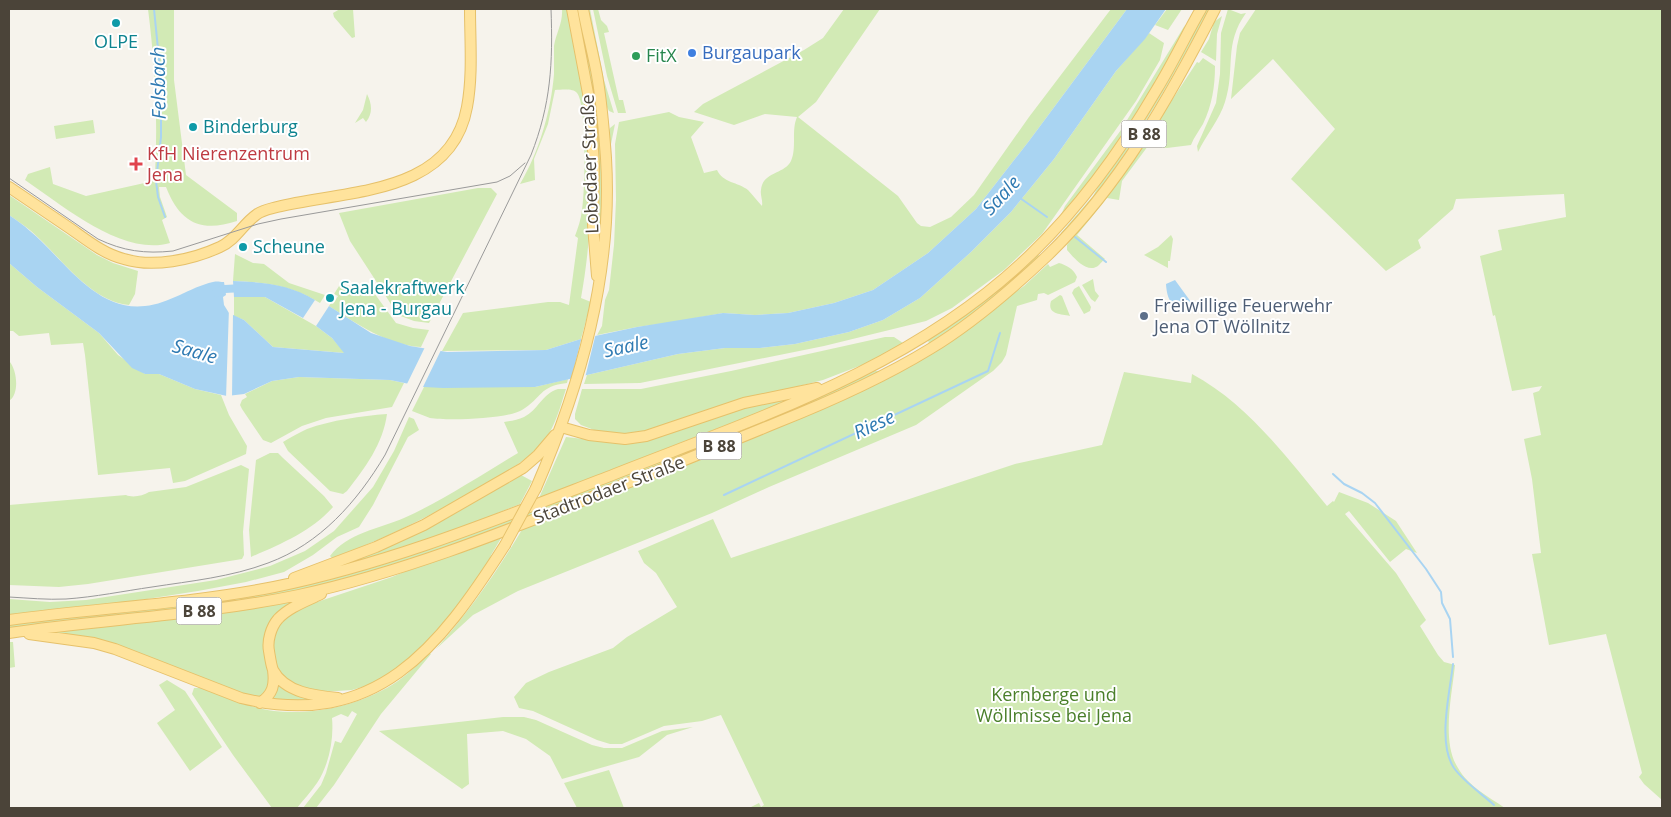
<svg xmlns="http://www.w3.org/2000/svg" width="1671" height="817" font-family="'Open Sans',sans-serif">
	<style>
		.green { fill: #d2eab5 }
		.water { fill: #a9d4f2 }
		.pier { fill: #f6f3ec }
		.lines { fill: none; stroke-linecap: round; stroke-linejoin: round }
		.stream { stroke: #a9d4f2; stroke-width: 2 }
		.canal { stroke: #a9d4f2; stroke-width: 8 }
		.major-casing { stroke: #e6c16a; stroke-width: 12 }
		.major { stroke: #ffe39c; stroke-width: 10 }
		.tram { stroke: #9a9a9a; stroke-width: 1 }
		.major-bridge-casing { stroke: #e6c16a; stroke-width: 12; stroke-linecap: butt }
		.major-bridge { stroke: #ffe39c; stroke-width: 10 }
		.culture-dot { fill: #0f9aa8; stroke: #fff; stroke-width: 2 }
		.shop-dot { fill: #3f7fe0; stroke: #fff; stroke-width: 2 }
		.leisure-dot { fill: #2e9e5b; stroke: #fff; stroke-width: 2 }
		.health-dot { fill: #e0444e; stroke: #fff; stroke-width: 2 }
		.service-dot { fill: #5c6f8a; stroke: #fff; stroke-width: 2 }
		.labels { text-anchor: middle; stroke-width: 4; stroke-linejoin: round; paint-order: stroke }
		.shield { fill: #fff; stroke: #817c74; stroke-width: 1 }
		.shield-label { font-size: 16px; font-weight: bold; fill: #4b4439 }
		.culture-label { font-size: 18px; fill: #0d838f; stroke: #fff; text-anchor: start }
		.shop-label { font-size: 18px; fill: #366cbe; stroke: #fff; text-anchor: start }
		.leisure-label { font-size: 18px; fill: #27864d; stroke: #fff; text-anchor: start }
		.health-label { font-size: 18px; fill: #be3a42; stroke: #fff; text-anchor: start }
		.street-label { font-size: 18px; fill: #4b4439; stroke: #fff }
		.service-label { font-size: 18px; fill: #4e5e75; stroke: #fff; text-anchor: start }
		.park-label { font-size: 18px; fill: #4a7f2a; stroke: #fff }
		.water-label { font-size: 19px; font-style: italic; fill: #2e7ab2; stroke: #fff }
	</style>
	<rect width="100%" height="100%" fill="#f6f3ec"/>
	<!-- green -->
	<path class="green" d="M148,9H174V80L186,175L237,213V221C201,233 180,223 166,187H159L160,197L167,217L162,220L170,243C123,257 62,205 25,180L28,174L50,167L53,184L86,196L149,182L155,175C158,119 155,64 148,9Z
		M340,9H353L355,37L352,38L334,17L333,13Z
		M562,9H568C574,36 581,64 585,92C595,159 593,231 581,298L591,302L581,339L546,350L442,351L463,313L548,302H560L569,305L578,238L575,236C578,228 581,219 582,210C585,193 587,104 577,93C573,88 561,90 555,90L548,124L534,159L535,180L520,184C539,152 551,111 554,74C554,65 554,55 554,46C556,33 563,23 562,9Z
		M576,9H579C585,39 592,68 597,99C603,144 603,190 600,236L598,240L599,167L596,119L589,71Z
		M587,9H590L604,80L614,113L609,111L605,103Z
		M593,9H598L601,20L607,26L609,32L604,33L619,100H623L626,113H618L607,76Z
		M844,9H880L816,102L798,117L898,196L917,223L921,226L930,227L951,217L974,195L1029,117L1111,9H1127L1029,141L976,209L928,253L873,290L834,303L788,313L755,315L723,313L674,322L637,327L597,335L602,326L605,300L609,290L614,245L616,200L615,144L619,122L669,112L679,117L704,122L691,137L704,173L717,170C723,183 738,182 748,190C753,195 757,201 762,206C763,200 760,195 761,190C762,172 785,174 791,161C797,147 791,131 797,117L765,114L734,125L694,112L703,104L804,50L823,38Z
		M1167,9H1182L1168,30L1155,25Z
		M1206,9H1209C1176,72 1141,133 1099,191C1088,206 1075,220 1062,234L1061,233L1093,196L1103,178L1135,134L1173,72Z
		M1228,9L1241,14L1246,13C1223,45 1236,68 1225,102C1220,119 1206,135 1198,152L1197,146L1216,103L1220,74L1221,33Z
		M1256,9H1662V800L1644,784L1639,777L1642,773L1606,634L1549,645L1532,554L1541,553L1532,479L1524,439L1541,435L1533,393L1539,391L1542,386L1512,391L1495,315L1493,316L1480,256L1502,250L1498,230L1566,217L1564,194L1456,199L1453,209L1418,240L1421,248L1386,271L1291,179L1335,129L1273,59L1231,99L1237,46L1240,33Z
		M1222,16L1217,34L1216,61L1201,52L1209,39L1214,22Z
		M1185,25L1182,36L1134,119L1105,161L1060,217L1065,206L1121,130Z
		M1149,33L1164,43L1160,60L1136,101L1042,234L1004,270L952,308L926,321L824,346L640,383L584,384L587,375L678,354L725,348H760L795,344L849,332L883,320L920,298L971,252L1011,212L1054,159L1116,71Z
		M1203,58L1215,66C1215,87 1212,105 1203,124C1199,131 1194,137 1191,145L1167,148L1148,146L1122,181L1119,200L1107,198L1077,235L1105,259C1103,260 1101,263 1099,265C1088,275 1074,258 1067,250V245L1145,141L1197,62L1199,63Z
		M367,94C372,104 373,113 366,122L363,118L355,123L363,110Z
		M93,120L95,133L56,139L54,126Z
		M615,124L611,144L612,196L611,232L602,294L608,133L610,128Z
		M478,188H491L497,194L429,323L414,321L398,315L350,241L339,213Z
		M9,195L97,255L113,263L138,271L135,294L129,305C89,301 60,256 31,231C24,225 16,220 9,215Z
		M1171,235L1173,239L1170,261H1168V268L1144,255L1158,247Z
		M235,254L253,263L264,264L289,283L325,295L320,303C293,286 265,282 233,281Z
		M1038,255L1040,257L975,314L929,344L928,340L999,289Z
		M9,263L37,287L99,333L118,355L145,374H159L195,389L221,395L229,415L247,446L246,454L185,481L173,483L170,468L98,475L85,355L83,343L51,345L49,333L19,336L13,331H9Z
		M1059,263C1066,265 1074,269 1077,277L1075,282L1048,295L1044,293L1038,294L1037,300L1017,306L1006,355L1002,362L993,371L916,425L769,487L712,513L518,591L473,615L436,649C469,612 498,570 523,528L830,406L1003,301L1024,286L1048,264L1050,267Z
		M1093,279L1095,291L1099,296L1095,302L1091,299L1082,285Z
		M341,283L349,288L352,283L363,290L369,286L396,323L413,328L429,330L421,347C387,345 357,324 329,306L331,303L333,304L338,296L334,294Z
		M1079,286L1091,307L1090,311L1084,314L1072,293L1074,289Z
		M1060,295L1062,296L1070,316C1059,314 1047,314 1051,301Z
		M234,297H265L316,326L332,338L345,353L273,347L244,320L234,316Z
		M885,337H894L906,345L880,358L823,380L760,396L665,426L630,435L602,433L581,425L575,419V414L582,389H641L731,371Z
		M9,361C17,369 20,394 9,401Z
		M875,371H880L872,377L844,390L692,453L487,533L384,568L329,583L286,593L205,606L9,629V624L354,572L445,543L822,396Z
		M1124,372L1191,383L1192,374C1248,404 1287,458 1327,506L1333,501L1334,502L1339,492L1368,503L1396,521L1417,553L1406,549L1390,562L1349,511L1345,514L1396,573L1426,620L1420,626L1438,655L1444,662L1455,665C1452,695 1441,742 1458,768C1468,786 1489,797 1505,808H749L759,803L761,807L764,805L721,715L702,721L664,726L622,744H610L597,740L533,711L519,708L514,697L526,683L549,672L613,648L627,637L677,607L656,573L644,563L638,551L713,519L731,558L1015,464L1102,445Z
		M299,377L390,380L404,383L392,407L326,418L302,426L271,443L263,440L242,409L240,405L242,400L247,397L245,394L272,381Z
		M568,379L567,383C539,386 542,398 522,410C508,419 448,421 430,418C424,416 418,413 412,411L424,387H535Z
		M558,389H566C560,407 556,425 544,441C525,463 498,477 473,491C426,518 383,540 332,558L330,556C347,533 379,529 404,518C444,500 481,475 518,453L504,422C510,421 518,420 524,417C538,410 542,394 558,389Z
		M803,395L539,498L566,437L620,443L736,409Z
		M387,414C383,444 365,468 347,491L343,494L330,491L288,451L283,442C290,438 298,433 307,429C332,420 361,416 387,414Z
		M409,417L414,419L419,430L408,437L373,505L359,527L337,537L313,555L284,572L246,582L198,591L102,606L9,616V599L50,602L86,600L216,580L270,566L305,551L334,531L373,487L394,451Z
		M270,453H278L283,458L324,496L333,507C312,531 281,544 251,557L249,530L256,460Z
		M241,465L249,469L243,532L244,555L242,559L88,584L59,587L9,585V505L126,495C132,498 143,496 149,492L186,487Z
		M521,475L532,481L520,504L459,529L373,558L328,570L398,542L454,514Z
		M503,535L491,555L490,560L475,583L440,628L408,662L369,685L352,690L322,692L295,686L282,676L278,670L272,648L276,630L284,618L308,605L392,577L418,566Z
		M308,597L274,621L271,677L264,698L234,692L111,643L48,632L207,614Z
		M9,642H13L15,667L9,668Z
		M429,653L431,654L381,714L334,785L316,808H303L321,785L326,773L335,741L341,743L357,714L352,711L348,717L341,714L332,718C334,739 329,765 317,783C311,792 303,800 297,808H272L233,755L192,694L194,688H201C225,695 248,708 274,711C314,716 365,704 398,681C409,673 419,663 429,653Z
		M167,680L185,691L222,747L190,771L157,723L175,710L159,685Z
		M277,681L312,697L306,702L271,699Z
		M503,717H524L536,720L592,745L604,748H622L662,731L693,727L667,735L639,757L562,779L550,756L526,739L503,731L467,734L469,784L462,789L379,731Z
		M609,770L624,808H577L564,783Z"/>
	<!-- water -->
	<path class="water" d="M1127,9H1166L1145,39L1116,71L1054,159L1011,212L971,252L920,298L883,320L849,332L795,344L760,348H725L678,354L535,387L443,388L424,387L390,380L299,377L272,381L244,394L227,396L195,389L159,374H145L132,368L99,333L37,287L9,263V215C16,220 24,225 30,231C63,258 95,312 145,306C169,304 190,287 213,282C218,281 219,282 224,282L226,295L223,297L224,305L229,313L244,320L273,347L344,353L332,338L316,326L329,306L371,333L410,346L447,352L546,350L581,339L637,327L723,313L755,315L788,313L834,303L873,290L928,253L976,209L1029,141Z
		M1175,280L1191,302L1185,313C1171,306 1167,299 1166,284Z
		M233,281C261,282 290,284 315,300L303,318L265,297H234Z"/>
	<!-- pier -->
	<path class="pier" d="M229,308L233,312L232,398H226Z
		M596,333L585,378L571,381L582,336Z
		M426,345L442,348L422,389L406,386Z"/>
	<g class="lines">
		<!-- stream -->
		<path class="stream" d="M154,9L161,79V137L156,181L158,197L165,217
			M1020,198L1047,217
			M1075,237L1106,262
			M1333,474L1344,484L1362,493L1375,503L1426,569L1441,592L1442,603L1450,619L1453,657
			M724,495L988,371L1000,333
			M1453,664C1450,692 1437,743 1454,768C1464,782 1481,793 1494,805"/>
		<!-- canal -->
		<path class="canal" d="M216,293L225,289L243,288"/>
		<!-- major casing -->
		<g class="major-casing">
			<path id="major" d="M572,9L590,104L594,165L593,225L597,276
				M9,187C30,201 50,215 71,229C88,241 104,254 124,259C153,268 192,260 220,247C236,240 243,224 256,215C262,210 270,209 277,207C345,190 451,196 467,107C473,75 470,41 470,9
				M561,427L589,435L625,439L646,436L744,403L817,388
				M536,488C581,384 613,273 606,158C604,131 602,103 597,75C593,53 587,31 583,9
				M294,578L376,547L424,525L523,468L538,455L555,435
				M321,594C307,601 289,607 278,619C271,627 267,641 269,651C270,657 271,665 273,670C285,693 316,696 338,698
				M9,620C97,608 187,604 274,587C392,563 503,517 615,474C760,417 914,367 1029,256C1079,208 1122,149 1157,89C1173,63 1186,35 1201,9
				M9,633C105,619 203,615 299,595C408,571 513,528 617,487C670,466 723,445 776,423C829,402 881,379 930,349C973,323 1011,290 1047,256C1119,187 1170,97 1215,9
				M29,634L94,643L115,649L241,698C376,731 439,648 505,545
				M260,703C273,694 275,685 273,670"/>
		</g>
		<!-- major -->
		<use href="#major" class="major"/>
		<!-- tram -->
		<path class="tram" d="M9,178L98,239C123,251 145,254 173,251L258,224L281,219L497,182L510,176L525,163
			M9,597C28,598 47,600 66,599C95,597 124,591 152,587C191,581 231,577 268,563C320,544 357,502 385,455L531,155C551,104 553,63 551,9"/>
		<!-- major-bridge casing -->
		<g class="major-bridge-casing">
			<path id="major-bridge" d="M505,545L536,488"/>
		</g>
		<!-- major-bridge -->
		<use href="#major-bridge" class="major-bridge"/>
	</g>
	<!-- markers -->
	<g class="culture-dot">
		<circle cx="116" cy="23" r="5"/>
		<circle cx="193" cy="127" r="5"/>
		<circle cx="243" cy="247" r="5"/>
		<circle cx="330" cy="298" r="5"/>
	</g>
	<circle class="shop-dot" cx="692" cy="53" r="5"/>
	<circle class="leisure-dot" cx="636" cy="56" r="5"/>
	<path class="health-dot" d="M133.5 156.5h5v5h5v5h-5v5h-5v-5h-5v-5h5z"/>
	<circle class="service-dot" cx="1144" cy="316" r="5"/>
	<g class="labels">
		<!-- shield labels -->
		<g class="shield">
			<rect x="1121.5" y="120.5" width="45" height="27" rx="4"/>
			<rect x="696.5" y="432.5" width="45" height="27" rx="4"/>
			<rect x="176.5" y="597.5" width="45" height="27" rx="4"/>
		</g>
		<g class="shield-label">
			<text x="1144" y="140">B 88</text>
			<text x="719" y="452">B 88</text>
			<text x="199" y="617">B 88</text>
		</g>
		<!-- culture labels -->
		<g class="culture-label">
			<text x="116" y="48" text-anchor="middle">OLPE</text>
			<text x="203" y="133">Binderburg</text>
			<text x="253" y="253">Scheune</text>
			<text x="340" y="294">Saalekraftwerk<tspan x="340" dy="21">Jena - Burgau</tspan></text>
		</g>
		<!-- shop labels -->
		<g class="shop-label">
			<text x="702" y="59">Burgaupark</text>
		</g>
		<!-- leisure labels -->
		<g class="leisure-label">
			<text x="646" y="62">FitX</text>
		</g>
		<!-- health labels -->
		<g class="health-label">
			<text x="147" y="160">KfH Nierenzentrum<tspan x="147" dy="21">Jena</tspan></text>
		</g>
		<!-- street labels -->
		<g class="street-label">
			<text transform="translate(590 164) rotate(-92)" y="6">Lobedaer Straße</text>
			<text transform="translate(609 490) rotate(-21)" y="6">Stadtrodaer Straße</text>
		</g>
		<!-- service labels -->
		<g class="service-label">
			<text x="1154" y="312">Freiwillige Feuerwehr<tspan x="1154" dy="21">Jena OT Wöllnitz</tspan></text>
		</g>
		<!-- park labels -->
		<g class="park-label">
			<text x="1054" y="701">Kernberge und<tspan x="1054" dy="21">Wöllmisse bei Jena</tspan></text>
		</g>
		<!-- water labels -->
		<g class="water-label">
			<text transform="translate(158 83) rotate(-91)" y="7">Felsbach</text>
			<text transform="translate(1001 195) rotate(-47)" y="7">Saale</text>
			<text transform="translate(626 346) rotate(-12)" y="7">Saale</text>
			<text transform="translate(195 351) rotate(16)" y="7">Saale</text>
			<text transform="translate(874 424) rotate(-25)" y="7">Riese</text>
		</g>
	</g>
	<!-- border -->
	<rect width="1671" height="817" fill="none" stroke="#4b4439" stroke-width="20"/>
</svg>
